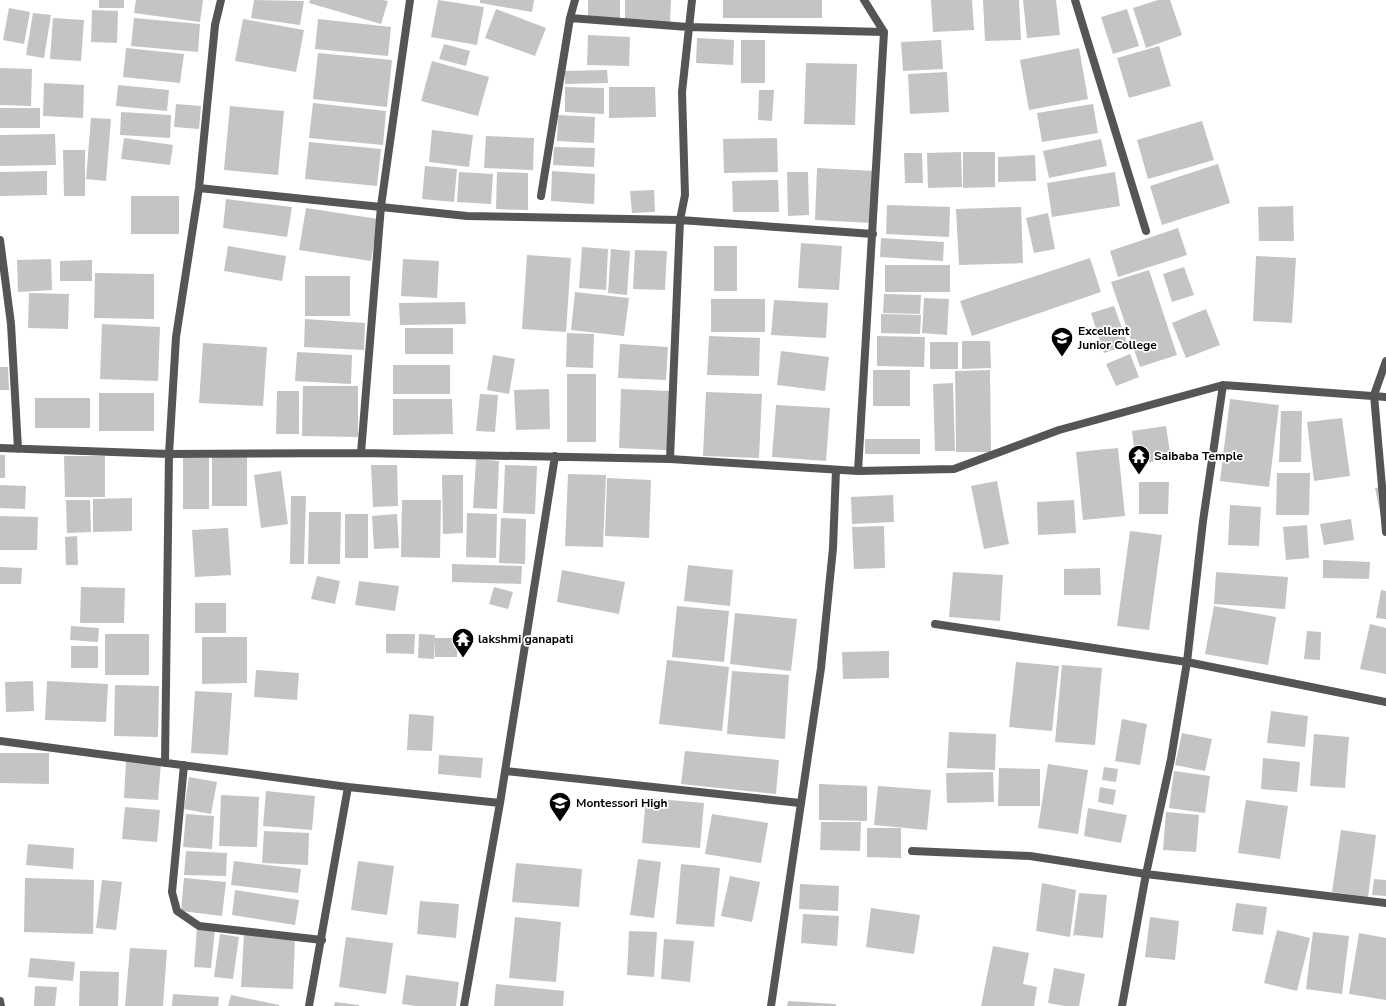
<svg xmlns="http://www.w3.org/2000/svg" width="1386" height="1006" font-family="'Nunito Sans',sans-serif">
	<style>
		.building { fill: #c4c4c4 }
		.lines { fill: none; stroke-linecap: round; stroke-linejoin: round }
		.street { stroke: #555; stroke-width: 8 }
		.labels { text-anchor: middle; stroke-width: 3.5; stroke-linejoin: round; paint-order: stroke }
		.poi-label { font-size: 12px; font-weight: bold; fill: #000; stroke: #fff; text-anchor: start }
	</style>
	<rect width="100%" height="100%" fill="#fff"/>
	<!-- building -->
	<path class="building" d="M99,0H124V8H99Z
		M136,0H203L200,22L134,13Z
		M254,0L304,1L300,25L251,18Z
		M310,0H383L388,1L381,24L309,3Z
		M438,0L484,7L477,45L431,37Z
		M480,0H534L532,12L480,3Z
		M588,0H620V18H588Z
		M625,0H671L670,22L625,21Z
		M723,0H822V18H723Z
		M931,0H972L974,30L933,32Z
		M983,0H1019L1021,40L985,41Z
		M1023,0H1056L1060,35L1027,38Z
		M1158,0H1170L1182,35L1146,48L1133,8Z
		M9,8L30,12L24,44L3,40Z
		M496,9L546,28L535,56L485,38Z
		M1127,9L1139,46L1113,54L1101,17Z
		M92,10L118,11L117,43L91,42Z
		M33,13L51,15L44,58L26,55Z
		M53,18L84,20L81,61L50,59Z
		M134,18L200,24L198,52L131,46Z
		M243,19L304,30L296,72L235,61Z
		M318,19L391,27L388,56L315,49Z
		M588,35L630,37L629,66L587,65Z
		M697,38L734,40L733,65L696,63Z
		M741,40H765V83H741Z
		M941,40L943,69L903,71L901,42Z
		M444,44L470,51L466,66L439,59Z
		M1159,46L1171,86L1129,98L1117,58Z
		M126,48L184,54L180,83L123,77Z
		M1079,48L1088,99L1029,110L1020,60Z
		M318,53L392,60L387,107L313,99Z
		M432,61L489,77L478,116L421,101Z
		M806,63L857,64L855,125L804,124Z
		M0,68L32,69L31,106L0,105Z
		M607,70L608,83L565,84V71Z
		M947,72L949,112L910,114L908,74Z
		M44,83L84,85L83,118L43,116Z
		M118,85L169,90L167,111L116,106Z
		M565,87L604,88V114L565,112Z
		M609,87H655L656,117L609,118Z
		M759,90H774L772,121L758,120Z
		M313,103L386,111L383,145L309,138Z
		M176,104L201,106L199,129L174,127Z
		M1093,104L1098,133L1042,142L1037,113Z
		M230,106L284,111L278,175L224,170Z
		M0,108H40V128H0Z
		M121,112L171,115L170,138L120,135Z
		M558,115L595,117L594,143L557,141Z
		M91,118L111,119L106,181L86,179Z
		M1202,121L1214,160L1148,179L1137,140Z
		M432,130L473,135L469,167L429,162Z
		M55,134L56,165L0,166V135Z
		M486,136L534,138L533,170L484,168Z
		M124,138L173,145L170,165L121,159Z
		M777,138L778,172L724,173L723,139Z
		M1101,139L1107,166L1049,178L1043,151Z
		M309,142L381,149L377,186L305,179Z
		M554,147L595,148L594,167L553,165Z
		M63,150H85V196H64Z
		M961,152L962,187L928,188L927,153Z
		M963,152H995V187L963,188Z
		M904,153H922L923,183H905Z
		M1035,155L1036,181L998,182V157Z
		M1218,164L1230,203L1162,225L1150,186Z
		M425,166L457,169L454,202L422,199Z
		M817,168L875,171L872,223L815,220Z
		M47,171V195L0,196V172Z
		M552,171L595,174L594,204L551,201Z
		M459,172L493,174L491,204L457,202Z
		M497,172L528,173V210L496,209Z
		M787,172H808L809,215L788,216Z
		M1115,172L1120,206L1052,217L1047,183Z
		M778,180L779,212H733L732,181Z
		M654,190L655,212L632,213L630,191Z
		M131,196H179V234H131Z
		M226,199L292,207L287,237L223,228Z
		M887,205L950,207L949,237L886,234Z
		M1293,206L1294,241H1259L1258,207Z
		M1021,207L1023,263L959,265L956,209Z
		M306,208L378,219L371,261L299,250Z
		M1048,213L1055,249L1034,253L1026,218Z
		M1178,228L1187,255L1118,277L1110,251Z
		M881,238L944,242L943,261L880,257Z
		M801,243L842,246L839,290L798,288Z
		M228,246L286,256L282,281L224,271Z
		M714,246H737V291H714Z
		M582,247L608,249L606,290L579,288Z
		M611,249L630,251L627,295L608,293Z
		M635,250L667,251L665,290L633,289Z
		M527,255L571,258L566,332L522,329Z
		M1256,256L1296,258L1292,323L1253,321Z
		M1090,258L1101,292L972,336L960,301Z
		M51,259L52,290L18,292L17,260Z
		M403,259L439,261L437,298L401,296Z
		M92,260V281H60V261Z
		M885,265H950V292H885Z
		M1184,267L1194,295L1172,302L1163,274Z
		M1149,270L1177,355L1140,367L1111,282Z
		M95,273L154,274V319L94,318Z
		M305,276H350V316H305Z
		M575,292L629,298L624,336L571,330Z
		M29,293L69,294L68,329L28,328Z
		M884,294L921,295L920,314L883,313Z
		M924,298L949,299L947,335L922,333Z
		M711,299H765V332H711Z
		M774,300L828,303L826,338L771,335Z
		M465,302L466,324L400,325L399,303Z
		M1114,306L1128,345L1104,353L1091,313Z
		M1206,309L1220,345L1186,358L1172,323Z
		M881,314L921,315L920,334L881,333Z
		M305,319L365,323L364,350L304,347Z
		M102,324L160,327L158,381L100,379Z
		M405,328H453V354H405Z
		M567,333L594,334L593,368L566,367Z
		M709,336L760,338L759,376L707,375Z
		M877,336L925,337L924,367L877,366Z
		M962,341H990L991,368L962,369Z
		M930,342H958V369H930Z
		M203,343L267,347L263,406L199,403Z
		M620,344L668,347L666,380L618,378Z
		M781,351L829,357L825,391L777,385Z
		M297,352L352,355L351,384L295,381Z
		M1130,354L1139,377L1116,386L1106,364Z
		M493,355L515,359L509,394L487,390Z
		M393,365H450V394H393Z
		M0,367H8L9,390H0Z
		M873,370H910V406H873Z
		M990,370L991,452H956L955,371Z
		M567,374H596V442H567Z
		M953,383L955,451H935L933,384Z
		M303,386H358V437L302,436Z
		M549,389L550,429L516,430L514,390Z
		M621,389L670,391L667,450L619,448Z
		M277,391H299V434H276Z
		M706,392L762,394L759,458L703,456Z
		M99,393H154V431H99Z
		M480,394L498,395L495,432L476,431Z
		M35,398H90V428H35Z
		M393,399H452L453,434L393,435Z
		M1230,399L1279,405L1269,487L1220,481Z
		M776,405L830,408L826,461L772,457Z
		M1281,411H1302L1301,462H1279Z
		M1342,418L1350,476L1314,481L1307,422Z
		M1166,426L1171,459L1136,464L1132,431Z
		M865,439H920V454H865Z
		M1118,448L1125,516L1083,520L1076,452Z
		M0,455H5V478H0Z
		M64,456H105V497H65Z
		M212,456H247V506H212Z
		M183,458H209V509H183Z
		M476,459L499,461L497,509L473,508Z
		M371,465H397L398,506L373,507Z
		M505,465L537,466L535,514L503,513Z
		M281,471L288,524L261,528L254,475Z
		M1277,473H1310L1309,515H1276Z
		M568,474L606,475L603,547L565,546Z
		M442,475H463V533L443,534Z
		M607,478L651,480L649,538L605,536Z
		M997,481L1009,544L984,549L971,486Z
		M1139,482H1169L1168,514H1139Z
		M0,485L26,486L25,509L0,508Z
		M1386,486V517H1381L1375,488Z
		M893,495L894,522L852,524L851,497Z
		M291,496H306L304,564H290Z
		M132,498V531L93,532V499Z
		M66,500H90L91,532L67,533Z
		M402,500H441L440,558L401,557Z
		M1074,500L1076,533L1038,535L1037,502Z
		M1230,505L1261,507L1259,546L1228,545Z
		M309,512H341L340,564H308Z
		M467,513L497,514L496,558L466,557Z
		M345,514H368V558H345Z
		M397,514L399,548L374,549L372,516Z
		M0,516L38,517L37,550H0Z
		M501,518L526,519L525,564L499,563Z
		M1351,519L1354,540L1324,545L1320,524Z
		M1307,525L1309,558L1286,560L1283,527Z
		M884,526L885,568L854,569L852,527Z
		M228,528L231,575L195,577L192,530Z
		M1130,531L1162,535L1149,630L1117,626Z
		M77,536L78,565H66L65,537Z
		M1323,560L1370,562L1369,579L1323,578Z
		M452,564L522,566L521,584L452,582Z
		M688,565L733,570L730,606L684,601Z
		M0,567L22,568L21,584H0Z
		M1100,568L1101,595H1064V569Z
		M562,570L625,582L619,614L557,602Z
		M953,572L1003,575L1000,621L949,617Z
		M1216,572L1288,577L1285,609L1214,604Z
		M317,576L340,581L335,604L311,599Z
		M359,581L399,586L395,611L355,605Z
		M81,587L125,588L124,623H80Z
		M494,587L513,592L508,609L489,604Z
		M1381,590L1386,591V619L1376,618Z
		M195,603H226V633H195Z
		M677,606L729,611L724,662L672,657Z
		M1214,606L1276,617L1268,665L1205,654Z
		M735,613L797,619L791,671L730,664Z
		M1370,624L1386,628V674L1360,669Z
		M71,626L99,628L98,642L70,640Z
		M1307,631L1321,632L1320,660L1304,659Z
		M105,634H149V675H105Z
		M386,634H415L414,654L386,653Z
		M419,634L435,635V638H457V657H435V640L434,659L418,658Z
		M202,637H247V683L202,684Z
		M71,646H98V668H71Z
		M889,651V678L843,679L842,652Z
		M667,660L729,667L722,731L659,724Z
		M1016,662L1059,666L1052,731L1009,727Z
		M1062,665L1102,668L1095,745L1055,742Z
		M256,670L299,673L297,700L254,697Z
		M732,671L789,675L785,739L727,734Z
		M33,681L34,711L6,712L5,682Z
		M47,681L108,684L106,722L45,720Z
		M115,685L159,686L158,737L114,736Z
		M195,691L232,693L228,755L191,753Z
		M1271,711L1308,716L1305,747L1267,743Z
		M409,714L434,716L432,751L407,750Z
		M1122,719L1147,724L1140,765L1115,761Z
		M949,732L996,734L995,770L947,768Z
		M1182,733L1212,739L1205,771L1175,765Z
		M1314,734L1349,737L1345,788L1310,786Z
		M685,751L779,760L776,794L681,784Z
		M0,753H49V784L0,783Z
		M439,755L483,758L481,778L438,774Z
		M1263,758L1300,762L1297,792L1261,789Z
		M126,761L161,763L158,800L124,798Z
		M1048,764L1088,770L1078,834L1038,828Z
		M1104,767L1118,769L1116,782L1102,780Z
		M999,768L1040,769V806H998Z
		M1174,771L1210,776L1205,813L1169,808Z
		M993,772L994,802L947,803L946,773Z
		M189,777L217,782L211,814L184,809Z
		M819,784L867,786V821L819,820Z
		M878,786L931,790L927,830L874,825Z
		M1100,787L1116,790L1113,805L1098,802Z
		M266,791L315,796L312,830L263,826Z
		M221,795L259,797L257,847L219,846Z
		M646,798L704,803L700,848L642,843Z
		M1246,800L1288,806L1280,859L1238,853Z
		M125,807L160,810L157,842L122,839Z
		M1088,808L1127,815L1121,843L1084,836Z
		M1166,812L1199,815L1196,852L1163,850Z
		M186,814L214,816L212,849L183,847Z
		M712,814L768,823L761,863L705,854Z
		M821,822H861L860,851L820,850Z
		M867,828H901V858L867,857Z
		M1341,830L1376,835L1368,897L1332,892Z
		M264,831L309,833L308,865L262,863Z
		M28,844L74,848L73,869L26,865Z
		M186,851L227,853L226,876L184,875Z
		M638,859L661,862L654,918L630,915Z
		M234,861L301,869L298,893L231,885Z
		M358,861L394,866L387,915L351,910Z
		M516,863L582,869L579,907L512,902Z
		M681,864L720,868L714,927L676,924Z
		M730,876L760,882L752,922L721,916Z
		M25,878L94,880L93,934L24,932Z
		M184,878L226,882L222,916L181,911Z
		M1374,879L1386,880V896L1372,895Z
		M102,880L122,882L116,930L96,928Z
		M1042,883L1076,890L1070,937L1036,931Z
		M800,884L839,886L838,911L799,909Z
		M235,890L299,900L295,925L232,915Z
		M1079,893L1107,895L1103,938L1075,935L1073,937Z
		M420,901L459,904L456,938L417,934Z
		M1236,903L1267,907L1263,935L1232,931Z
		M871,908L920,915L914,954L866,947Z
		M803,914L839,916L837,946L801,943Z
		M515,917L561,922L556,982L509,978Z
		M1150,917L1179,921L1175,960L1145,957Z
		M197,928L215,929L211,968L194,967Z
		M1277,930L1310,938L1297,991L1264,983Z
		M629,931L657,932L654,977L627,975Z
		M1313,932L1349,936L1342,994L1306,989Z
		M1359,933L1386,938V1000L1349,994Z
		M220,934L239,937L233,979L214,977Z
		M244,934L295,937L293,989L241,987Z
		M346,937L393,943L386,994L339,987Z
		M664,939L694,941L690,982L661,979Z
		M993,946L1029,953L1023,984L1037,987L1034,1006H981Z
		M130,948L167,950L163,1006H125Z
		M30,958L75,962L73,981L28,977Z
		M1054,968L1085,974L1079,1006H1065L1048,1003Z
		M80,971L119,972L118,1006H79Z
		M406,975L459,982L456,1006H416L402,1004Z
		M496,984L564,991L563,1006H494Z
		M35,986L57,987L55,1006H34Z
		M173,994L219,997L218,1006H172Z
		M231,995L279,1005V1006H228Z
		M788,1001L836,1004V1006H787Z
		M335,1002L359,1005V1006H334Z"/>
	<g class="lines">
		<!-- street -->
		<path class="street" d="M1075,0L1146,231
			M570,18L688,27L884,32
			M199,188L467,216L680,220L873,234
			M541,196L570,18L575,0
			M0,240L11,324L18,449
			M1386,361L1374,395L1386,532
			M0,448L169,454L361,453L670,459L858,471L954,469L1059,430L1223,385L1386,397
			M361,453L381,206L410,0
			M670,459L680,220L685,195L682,92L692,0
			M858,471L884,32L864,0
			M935,624L1187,662L1386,702
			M0,741L348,787L500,803
			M165,763L169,454L176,337L199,188L215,25L221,0
			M184,765L172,892L177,911L199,926L322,940
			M505,771L800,803
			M912,851L1030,856L1146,874L1386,903
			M0,1001L1,1006
			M309,1006L348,787
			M464,1006L500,803L555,456
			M771,1006L821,668L833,548L836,470
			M1122,1006L1146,874L1171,759L1187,662L1203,521L1223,385"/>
	</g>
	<!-- icons -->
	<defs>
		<g id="university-pin" transform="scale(1.15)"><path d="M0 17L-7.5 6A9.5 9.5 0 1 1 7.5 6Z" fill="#000" stroke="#fff"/><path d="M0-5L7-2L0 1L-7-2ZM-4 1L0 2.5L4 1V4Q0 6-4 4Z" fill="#fff"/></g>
		<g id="temple-pin" transform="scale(1.15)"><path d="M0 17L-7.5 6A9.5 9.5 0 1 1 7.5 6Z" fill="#000" stroke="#fff"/><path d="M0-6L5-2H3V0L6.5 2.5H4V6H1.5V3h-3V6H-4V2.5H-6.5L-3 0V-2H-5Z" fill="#fff"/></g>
		<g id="school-pin" transform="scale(1.15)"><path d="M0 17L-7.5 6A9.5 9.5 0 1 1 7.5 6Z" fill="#000" stroke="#fff"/><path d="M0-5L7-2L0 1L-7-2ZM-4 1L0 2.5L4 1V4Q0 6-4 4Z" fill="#fff"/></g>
	</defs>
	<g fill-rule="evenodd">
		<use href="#university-pin" x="1062" y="338"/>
		<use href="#temple-pin" x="1139" y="456"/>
		<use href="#temple-pin" x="463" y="639"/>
		<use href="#school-pin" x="560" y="803"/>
	</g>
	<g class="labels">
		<!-- poi labels -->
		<g class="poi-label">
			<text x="1078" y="335">Excellent<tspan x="1078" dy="14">Junior College</tspan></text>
			<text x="1154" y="460">Saibaba Temple</text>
			<text x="478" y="643">lakshmi ganapati</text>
			<text x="576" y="807">Montessori High</text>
		</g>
	</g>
</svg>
